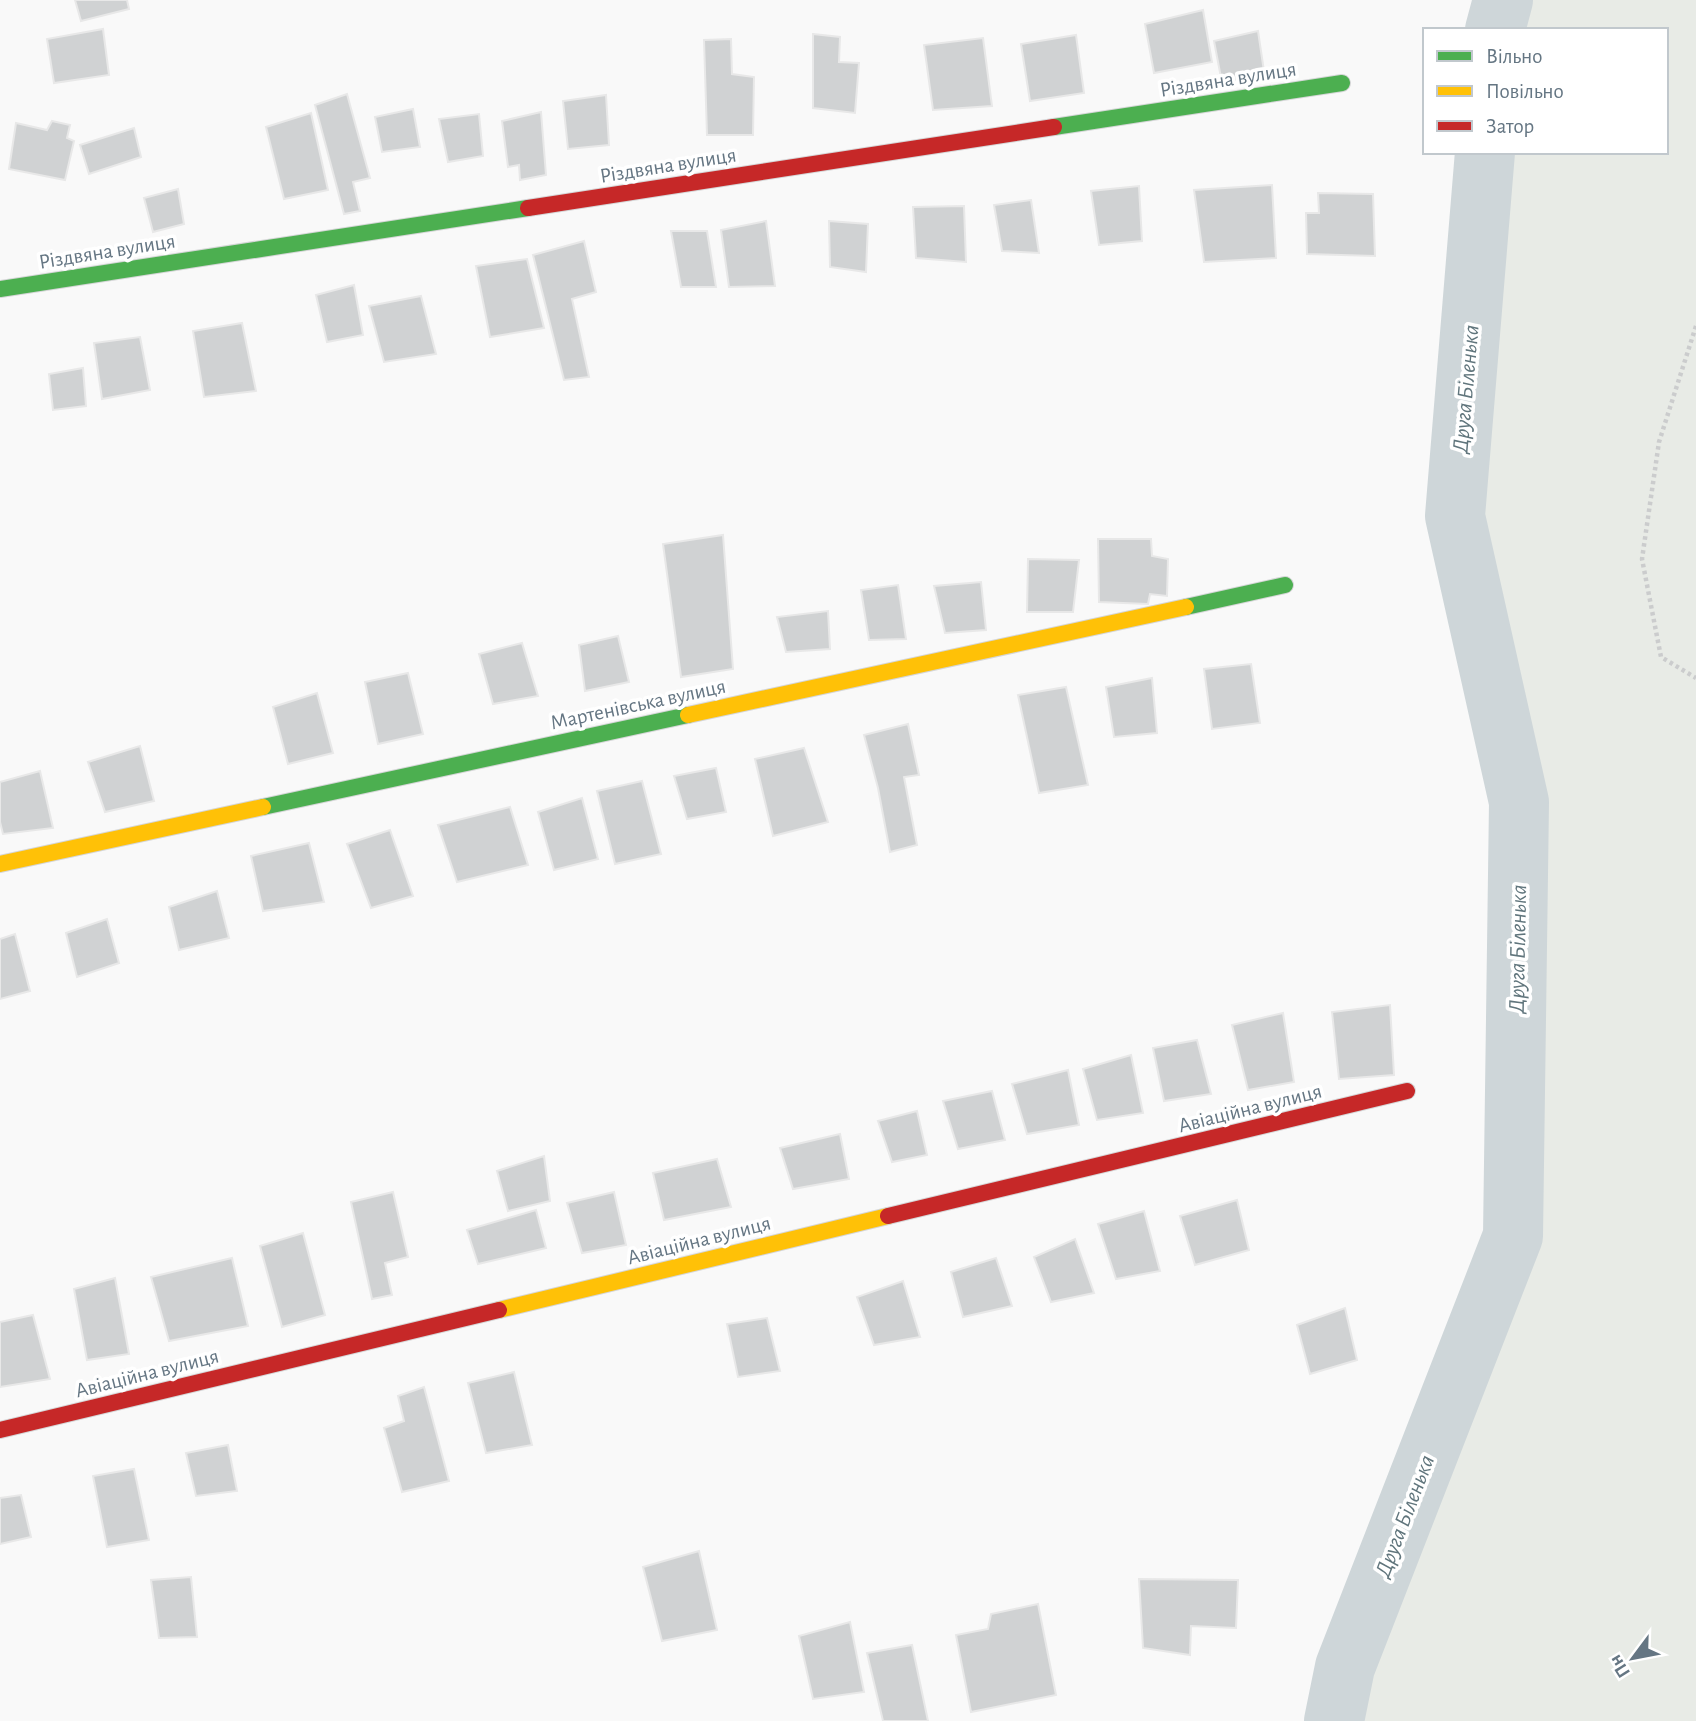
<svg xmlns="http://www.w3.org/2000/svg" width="1696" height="1721" font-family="'Alegreya Sans',sans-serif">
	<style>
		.green { fill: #e8ebe6 }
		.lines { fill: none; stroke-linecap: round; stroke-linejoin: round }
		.river { stroke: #ced6d9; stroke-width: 60 }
		.building { fill: #d0d2d3; stroke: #e8e8e8; stroke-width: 2 }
		.fast-casing { stroke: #d5d6d7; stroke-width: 18 }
		.slow-casing { stroke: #d5d6d7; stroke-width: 18 }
		.jam-casing { stroke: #d5d6d7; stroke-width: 18 }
		.path { stroke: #cbcccd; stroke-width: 4.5; stroke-dasharray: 3.5 3.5; stroke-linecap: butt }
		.fast { stroke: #4caf50; stroke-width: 16 }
		.slow { stroke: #ffc107; stroke-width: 16 }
		.jam { stroke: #c62828; stroke-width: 16 }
		.labels { text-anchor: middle; stroke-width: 7; stroke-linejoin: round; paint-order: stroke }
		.street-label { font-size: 21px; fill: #657683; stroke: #fff }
		.water-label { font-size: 23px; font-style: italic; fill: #60757c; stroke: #fff }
	</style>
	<rect width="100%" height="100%" fill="#f9f9f9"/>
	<!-- green -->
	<path class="green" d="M1503,0H1696V1721H1334L1345,1667L1513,1236L1519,802L1455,516L1485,152H1666V30H1495Z"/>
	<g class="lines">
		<!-- river -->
		<path class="river" d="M1495,30L1503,0
			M1334,1721L1345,1667L1513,1236L1519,802L1455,516L1485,152"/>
	</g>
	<!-- building -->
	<path class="building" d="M75,0H127L129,9L81,21Z
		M1203,10L1212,62L1154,73L1145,24Z
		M103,29L109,75L54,83L47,39Z
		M1258,31L1265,78L1222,83L1214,41Z
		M813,34L840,37L839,62L859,63L855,113L813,108Z
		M1076,35L1084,93L1030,101L1021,44Z
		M983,38L992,106L933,110L924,45Z
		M731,39L732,74L754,77L753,135H707L704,40Z
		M347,94L370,178L353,182L360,211L344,214L315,105Z
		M606,95L609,145L568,149L563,101Z
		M413,109L420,147L382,152L375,117Z
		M541,112L546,175L520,180L519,165L508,167L502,121Z
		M311,113L328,190L284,199L266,127Z
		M479,114L483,156L448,162L439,119Z
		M52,121L70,125L67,138L74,141L65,180L9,169L16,123L47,130Z
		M134,128L141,157L89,174L80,145Z
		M1272,185L1276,258L1204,262L1194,190Z
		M1139,186L1142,241L1099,245L1091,191Z
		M178,189L184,224L153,232L144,198Z
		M1318,193L1373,194L1375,256L1307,254L1306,213H1319Z
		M1031,200L1039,253L1002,251L994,205Z
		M964,206L966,262L916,258L913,207Z
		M766,221L775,286L729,287L721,230Z
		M829,221L868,224L866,272L830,267Z
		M671,231H707L716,287H681Z
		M584,241L596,292L572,299L589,377L564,380L533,255Z
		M527,259L544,328L490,337L476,266Z
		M354,285L363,335L327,342L316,295Z
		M421,296L436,354L384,362L369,306Z
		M242,323L256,391L204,397L193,331Z
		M140,337L150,390L102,399L94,343Z
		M83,368L86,406L53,410L49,374Z
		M723,535L733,669L681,677L663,544Z
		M1098,539H1151L1152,556L1168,559L1167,596L1150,594L1148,604L1099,602Z
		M1028,559L1079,560L1073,612H1027Z
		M981,582L986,630L945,633L934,586Z
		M898,585L906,639L869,640L861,590Z
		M828,611L830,649L786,652L777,617Z
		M618,636L629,682L585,691L579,645Z
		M522,643L538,696L493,704L479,654Z
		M1251,664L1260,723L1212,729L1204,669Z
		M408,673L423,734L378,744L365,682Z
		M1152,678L1157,733L1114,737L1106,687Z
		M1066,687L1088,785L1039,793L1018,695Z
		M317,693L333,753L288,764L273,707Z
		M908,724L919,775L904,777L917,845L890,852L878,788L864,735Z
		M140,746L154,801L105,812L88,762Z
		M804,748L828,822L773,836L755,759Z
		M716,768L726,812L687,819L674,776Z
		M40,771L53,828L3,834L0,822V782Z
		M642,781L661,854L615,864L597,791Z
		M582,798L598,859L554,870L538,812Z
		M510,807L528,865L457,882L438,825Z
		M390,830L413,896L371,908L347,844Z
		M309,843L324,902L263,911L251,856Z
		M217,891L229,938L179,950L169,907Z
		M107,919L119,963L77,977L66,933Z
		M15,934L30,991L0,999V939Z
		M1390,1005L1394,1075L1339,1079L1332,1012Z
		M1283,1013L1294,1082L1248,1090L1232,1025Z
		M1197,1040L1211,1094L1164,1101L1153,1048Z
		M1131,1055L1143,1113L1097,1120L1083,1069Z
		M1068,1070L1079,1125L1027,1134L1012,1084Z
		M992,1091L1005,1140L958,1149L943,1101Z
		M917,1111L927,1155L892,1162L878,1121Z
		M840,1134L849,1179L793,1189L780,1148Z
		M544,1156L550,1201L508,1211L497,1171Z
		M717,1159L731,1207L664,1220L653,1173Z
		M393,1192L408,1257L385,1263L392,1295L372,1299L351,1202Z
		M614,1192L626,1245L582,1253L567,1203Z
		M1237,1200L1249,1250L1195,1265L1180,1216Z
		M536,1210L546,1248L478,1264L467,1230Z
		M1144,1211L1160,1271L1116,1279L1098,1224Z
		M303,1233L325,1315L282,1327L260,1246Z
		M1075,1239L1094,1293L1051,1302L1034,1257Z
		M232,1258L248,1326L169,1341L151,1277Z
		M996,1258L1012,1306L963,1317L951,1272Z
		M115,1278L129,1354L87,1360L74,1289Z
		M903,1281L920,1337L874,1345L857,1297Z
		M1345,1308L1357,1360L1310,1374L1297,1325Z
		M33,1315L50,1379L0,1387V1322Z
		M767,1318L780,1371L738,1377L727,1324Z
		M514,1372L532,1445L486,1453L468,1383Z
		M424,1387L449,1481L402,1492L384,1428L404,1421L398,1396Z
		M228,1445L237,1491L196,1496L186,1453Z
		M134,1469L149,1540L107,1547L93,1476Z
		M21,1495L31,1537L0,1544V1498Z
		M699,1551L717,1630L662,1641L643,1567Z
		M191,1577L197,1637L159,1638L151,1580Z
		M1139,1579L1238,1580L1236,1628L1191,1626L1190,1655L1143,1648Z
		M1038,1604L1056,1695L971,1712L956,1635L988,1629L991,1614Z
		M850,1622L864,1692L813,1699L799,1636Z
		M912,1645L928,1721H883L867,1653Z"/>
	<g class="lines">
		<!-- fast casing -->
		<g class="fast-casing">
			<path id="fast" d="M1054,127L1342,83
				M0,289L528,208
				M1186,607L1285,585
				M263,807L688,715"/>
		</g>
		<!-- slow casing -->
		<g class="slow-casing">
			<path id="slow" d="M688,715L1186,607
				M0,864L263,807
				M499,1310L888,1216"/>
		</g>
		<!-- jam casing -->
		<g class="jam-casing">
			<path id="jam" d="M528,208L1054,127
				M888,1216L1407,1091
				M0,1430L499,1310"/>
		</g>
		<!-- path -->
		<path class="path" d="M1696,326L1659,442L1642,559L1661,657L1696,678"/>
		<!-- fast -->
		<use href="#fast" class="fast"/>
		<!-- slow -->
		<use href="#slow" class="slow"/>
		<!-- jam -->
		<use href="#jam" class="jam"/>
	</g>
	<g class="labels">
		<!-- street labels -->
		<g class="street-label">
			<text transform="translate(1228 79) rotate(-9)" y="7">Різдвяна вулиця</text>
			<text transform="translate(668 165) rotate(-9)" y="7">Різдвяна вулиця</text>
			<text transform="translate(107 251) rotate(-9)" y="7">Різдвяна вулиця</text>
			<text transform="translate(638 704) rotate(-12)" y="7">Мартенівська вулиця</text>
			<text transform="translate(1250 1108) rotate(-14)" y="7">Авіаційна вулиця</text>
			<text transform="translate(699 1240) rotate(-14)" y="7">Авіаційна вулиця</text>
			<text transform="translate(147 1373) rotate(-14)" y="7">Авіаційна вулиця</text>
		</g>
		<!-- water labels -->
		<g class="water-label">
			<text transform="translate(1465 389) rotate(-85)" y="8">Друга Біленька</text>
			<text transform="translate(1517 949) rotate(-89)" y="8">Друга Біленька</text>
			<text transform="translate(1404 1516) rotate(-69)" y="8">Друга Біленька</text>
		</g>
	</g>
	<!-- legend -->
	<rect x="1423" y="28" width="245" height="126" fill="#ffffff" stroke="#c1c8cd" stroke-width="2"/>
	<rect x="1437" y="51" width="35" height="10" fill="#4caf50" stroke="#c1c8cd" stroke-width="2"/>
	<text x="1486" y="63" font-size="21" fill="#657683">Вільно</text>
	<rect x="1437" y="86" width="35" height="10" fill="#ffc107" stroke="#c1c8cd" stroke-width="2"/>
	<text x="1486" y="98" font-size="21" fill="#657683">Повільно</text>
	<rect x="1437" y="121" width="35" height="10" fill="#c62828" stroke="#c1c8cd" stroke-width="2"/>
	<text x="1486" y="133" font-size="21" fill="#657683">Затор</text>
	<!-- north arrow -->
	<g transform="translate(1633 1658) rotate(238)" stroke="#ffffff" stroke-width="5" paint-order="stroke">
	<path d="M0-5L12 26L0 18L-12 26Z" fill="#657683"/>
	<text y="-10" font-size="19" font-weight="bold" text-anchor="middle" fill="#657683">Пн</text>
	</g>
</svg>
